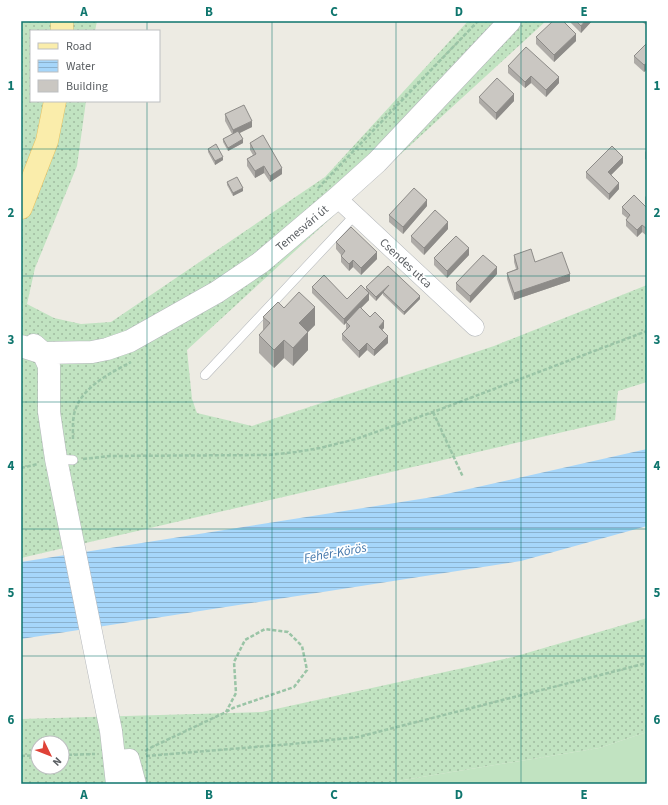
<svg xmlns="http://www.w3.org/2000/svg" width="668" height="805" font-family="'Source Sans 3',sans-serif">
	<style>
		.grass { fill: url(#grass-dots); fill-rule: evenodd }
		.garden { fill: #c1e3c1 }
		.water { fill: url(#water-rules) }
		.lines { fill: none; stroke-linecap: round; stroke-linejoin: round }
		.service-casing { stroke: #b5b8bc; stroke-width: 10 }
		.minor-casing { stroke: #b5b8bc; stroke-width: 19 }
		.tertiary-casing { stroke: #b5b8bc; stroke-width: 23 }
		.primary-casing { stroke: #e9c160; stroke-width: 23 }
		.path { stroke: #9ac4a6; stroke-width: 2.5; stroke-dasharray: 4 2; stroke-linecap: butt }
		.service { stroke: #fff; stroke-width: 9 }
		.minor { stroke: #fff; stroke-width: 18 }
		.tertiary { stroke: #fff; stroke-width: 22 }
		.primary { stroke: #faedab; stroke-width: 22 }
		.wall { fill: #aeaba7 }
		.shaded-wall { fill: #8d8b88 }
		.building { fill: #cac7c2; stroke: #8d8b88 }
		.grid { fill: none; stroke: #0f766e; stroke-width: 1; stroke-opacity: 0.55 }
		.labels { text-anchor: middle; stroke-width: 3.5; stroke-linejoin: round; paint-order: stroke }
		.street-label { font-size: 12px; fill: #5b5f63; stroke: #fff }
		.water-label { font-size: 13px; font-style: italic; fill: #4477ab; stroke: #fff }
		.neatline { fill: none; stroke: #0f766e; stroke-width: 1.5 }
		.grid-label { font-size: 13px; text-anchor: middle; font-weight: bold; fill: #0f766e }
	</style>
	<defs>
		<pattern id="grass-dots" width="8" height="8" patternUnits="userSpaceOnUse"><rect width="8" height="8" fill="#c1e3c1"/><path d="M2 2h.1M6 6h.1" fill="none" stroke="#a0bba0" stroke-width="1.8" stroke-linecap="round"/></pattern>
		<pattern id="water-rules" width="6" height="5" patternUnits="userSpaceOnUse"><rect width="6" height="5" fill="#a6d6fa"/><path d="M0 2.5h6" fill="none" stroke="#8ab1ce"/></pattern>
	</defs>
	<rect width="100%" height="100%" fill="#edebe3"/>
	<!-- grass -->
	<path class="grass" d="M21,21H97L95,31H31V101H86L77,166L35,268L27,304L54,318L81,324L111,322L325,177L468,21H546L187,350L192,399L197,413L252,426L494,346L647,285V382L618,391L615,420L21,558Z
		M647,618V732L599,748L379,784H21V719L262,712L513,657ZM38,743H62V767H38Z"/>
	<!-- garden -->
	<path class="garden" d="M647,732V784H379L599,748Z"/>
	<!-- water -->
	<path class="water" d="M647,449V526L521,561L21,639V562L433,497Z"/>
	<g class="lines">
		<!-- service casing -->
		<g class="service-casing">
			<path id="service" d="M205,375L355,215
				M56,459L73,460"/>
		</g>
		<!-- minor casing -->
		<g class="minor-casing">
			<path id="minor" d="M337,198L475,327
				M115,759L130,758L137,784"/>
		</g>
		<!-- tertiary casing -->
		<g class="tertiary-casing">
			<path id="tertiary" d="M34,345L43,353L49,366V412L56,459L111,731L117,784
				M21,346L43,353L92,352L107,349L130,341L217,292L260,263L337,198L377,162L510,21"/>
		</g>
		<!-- primary casing -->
		<g class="primary-casing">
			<path id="primary" d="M62,31V21
				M21,208L47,141L55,101"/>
		</g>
		<!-- path -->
		<path class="path" d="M318,188L478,21
			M433,412L463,477
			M73,439C73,429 72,417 76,408C84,386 112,372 131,362
			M83,459L110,456L268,455L296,452L320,448L356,439L433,412L647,331
			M21,468L38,464
			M145,751L152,747L226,712L233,708L294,687L307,670L302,646L288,632L265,629L245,640L234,662L236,693L226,712
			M62,755L95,754
			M21,756L38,755
			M146,756L292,744L358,737L647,663"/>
		<!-- service -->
		<use href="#service" class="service"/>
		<!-- minor -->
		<use href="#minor" class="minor"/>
		<!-- tertiary -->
		<use href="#tertiary" class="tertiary"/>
		<!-- primary -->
		<use href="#primary" class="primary"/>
	</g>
	<!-- wall -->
	<path class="wall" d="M569,21H592L581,33Z
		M641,21H647V24L646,25Z
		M536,37L576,41L554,62L536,44Z
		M647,43V69L644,72L634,63V56Z
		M508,66L559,83L546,97L531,83L525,88L508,73Z
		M479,97L514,101L496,120L479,103Z
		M225,114L252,127L240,133L243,143L228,151L223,142V139L232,134L225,121Z
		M250,143L282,174L270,182L264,173L255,178L247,166V159L253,155L250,150Z
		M208,149L223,160L215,165L208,152Z
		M647,150V160L645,159V152Z
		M623,163L611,175L619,189L609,200L586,178V172Z
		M227,182L243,191L233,196L227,185Z
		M647,195V205L645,204V197Z
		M427,206L403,234L389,222V215Z
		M622,207L647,208V236L642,232L637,237L626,226V220L627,218L622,214Z
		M448,229L424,255L411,242V236Z
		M336,242L377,259L361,275L353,267L349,271L341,262V255L336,249Z
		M469,255L447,278L434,265V258Z
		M514,255L535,262L570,281L514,300L507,279V273L516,269L514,262Z
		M497,274L470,303L456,290V283Z
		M312,287L347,299L366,290V287L420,299L404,315L383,295V293L376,301L369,294V300L361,308L370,317L384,328L382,330L388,343L374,356L367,350L359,358L342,340V334L346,329V323L344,325L312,293Z
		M284,308L315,325L308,332V350L293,366L284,358L274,368L259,353V335L263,331V317Z"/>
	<!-- shaded-wall -->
	<path class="shaded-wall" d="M585,21H592L581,33V26Z
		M576,34V41L554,62V55Z
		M647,63V69L644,72V65Z
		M531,76V83L525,88V82Z
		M559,77V83L546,97V90Z
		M514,94V101L496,120V113Z
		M252,121V127L233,136V130Z
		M243,139V143L228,151V148Z
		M223,157V160L215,165V161Z
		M623,157V163L608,178V172Z
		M264,166V173L255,178V171Z
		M282,168V174L270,182V176Z
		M619,183V189L609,200V194Z
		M243,188V191L233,196V193Z
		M427,200V206L403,234V227Z
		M448,222V229L424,255V248Z
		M642,225V232L637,237V230Z
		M469,248V255L447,278V271Z
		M377,252V259L361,275V268Z
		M353,260V267L349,271V264Z
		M497,267V274L470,303V296Z
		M570,274V281L514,300V293Z
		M389,285L383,292V293L376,301V297Z
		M369,293V300L347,322H346V323L344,325V319Z
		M420,296V299L404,315V312Z
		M315,307V325L308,332V350L293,366V348L299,323Z
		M384,321V328L379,333V327Z
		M388,336V343L374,356V350Z
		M284,340V358L274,368V350Z
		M367,343V350L359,358V351Z"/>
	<!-- building -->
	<path class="building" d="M553,21H563L576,34L554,55L536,37Z
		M576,21H585L581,26Z
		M647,43V63L644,65L634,56Z
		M526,47L559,77L546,90L531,76L525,82L508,66Z
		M497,78L514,94L496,113L479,97Z
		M244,105L252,121L233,130L225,114Z
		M238,131L243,139L228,148L223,139Z
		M263,135L282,168L270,176L264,166L255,171L247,159L256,154L250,143Z
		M216,144L223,157L215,161L208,149Z
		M612,146L623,157L608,172L619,183L609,194L586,172Z
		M237,177L243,188L233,193L227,182Z
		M414,188L427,200L403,227L389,215Z
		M634,195L647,208V229L642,225L637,230L626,220L630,215L622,207Z
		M435,210L448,222L424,248L411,236Z
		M351,227L377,252L361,268L353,260L349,264L341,256L345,251L336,242Z
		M456,236L469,248L447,271L434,258Z
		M531,249L535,262L562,252L570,274L514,293L507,273L518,269L514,255Z
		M483,255L497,267L470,296L456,283Z
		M388,266L420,296L404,312L383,292L389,285L376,297L366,287Z
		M324,275L347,299L361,285L369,293L344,319L312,287Z
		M299,292L315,307L299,323L308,332L293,348L284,340L274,350L259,335L270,323L263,317L278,302L284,308Z
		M360,307L370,317L375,312L384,321L379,327L388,336L374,350L367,343L359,351L342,334L350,326L346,322Z"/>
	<!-- grid -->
	<path class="grid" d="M147,21V31M272,21V784M396,21V784M521,21V784M147,101V784M21,149H647M21,276H647M21,402H647M21,529H647M21,656H647"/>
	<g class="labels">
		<!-- street labels -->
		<g class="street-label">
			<text transform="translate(302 228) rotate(-40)" y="4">Temesvári út</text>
			<text transform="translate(406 263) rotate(43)" y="4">Csendes utca</text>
		</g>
		<!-- water labels -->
		<g class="water-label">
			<text transform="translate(335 552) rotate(-10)" y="5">Fehér-Körös</text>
		</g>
	</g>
	<!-- border -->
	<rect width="668" height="805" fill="none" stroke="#ffffff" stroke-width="44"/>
	<!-- legend -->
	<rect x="30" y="30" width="130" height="72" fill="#ffffff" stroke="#bdbfc1"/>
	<rect x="38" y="43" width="20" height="6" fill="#faedab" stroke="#bdbfc1"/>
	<text x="66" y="50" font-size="12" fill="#5b5f63">Road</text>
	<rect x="38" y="60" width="20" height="12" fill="url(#water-rules)" stroke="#bdbfc1"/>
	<text x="66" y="70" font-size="12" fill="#5b5f63">Water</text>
	<rect x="38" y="80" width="20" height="12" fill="#cac7c2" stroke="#bdbfc1"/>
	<text x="66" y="90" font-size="12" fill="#5b5f63">Building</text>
	<!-- north arrow -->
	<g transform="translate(50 755) rotate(133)"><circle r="19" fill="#ffffff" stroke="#bdbfc1"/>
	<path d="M0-3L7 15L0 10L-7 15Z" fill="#df4237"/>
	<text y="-6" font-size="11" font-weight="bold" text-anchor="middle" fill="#5b5f63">N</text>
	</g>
	<rect x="22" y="22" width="624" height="761" class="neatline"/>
	<g class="grid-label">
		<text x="84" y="16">A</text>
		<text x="209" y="16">B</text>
		<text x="334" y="16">C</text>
		<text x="459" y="16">D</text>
		<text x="584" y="16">E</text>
		<text x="11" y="90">1</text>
		<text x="657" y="90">1</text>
		<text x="11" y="217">2</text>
		<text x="657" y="217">2</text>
		<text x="11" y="344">3</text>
		<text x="657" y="344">3</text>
		<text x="11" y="470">4</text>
		<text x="657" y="470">4</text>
		<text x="11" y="597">5</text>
		<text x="657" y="597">5</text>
		<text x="11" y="724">6</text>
		<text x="657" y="724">6</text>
		<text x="84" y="799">A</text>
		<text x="209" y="799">B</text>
		<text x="334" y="799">C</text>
		<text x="459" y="799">D</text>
		<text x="584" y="799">E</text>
	</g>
</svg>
